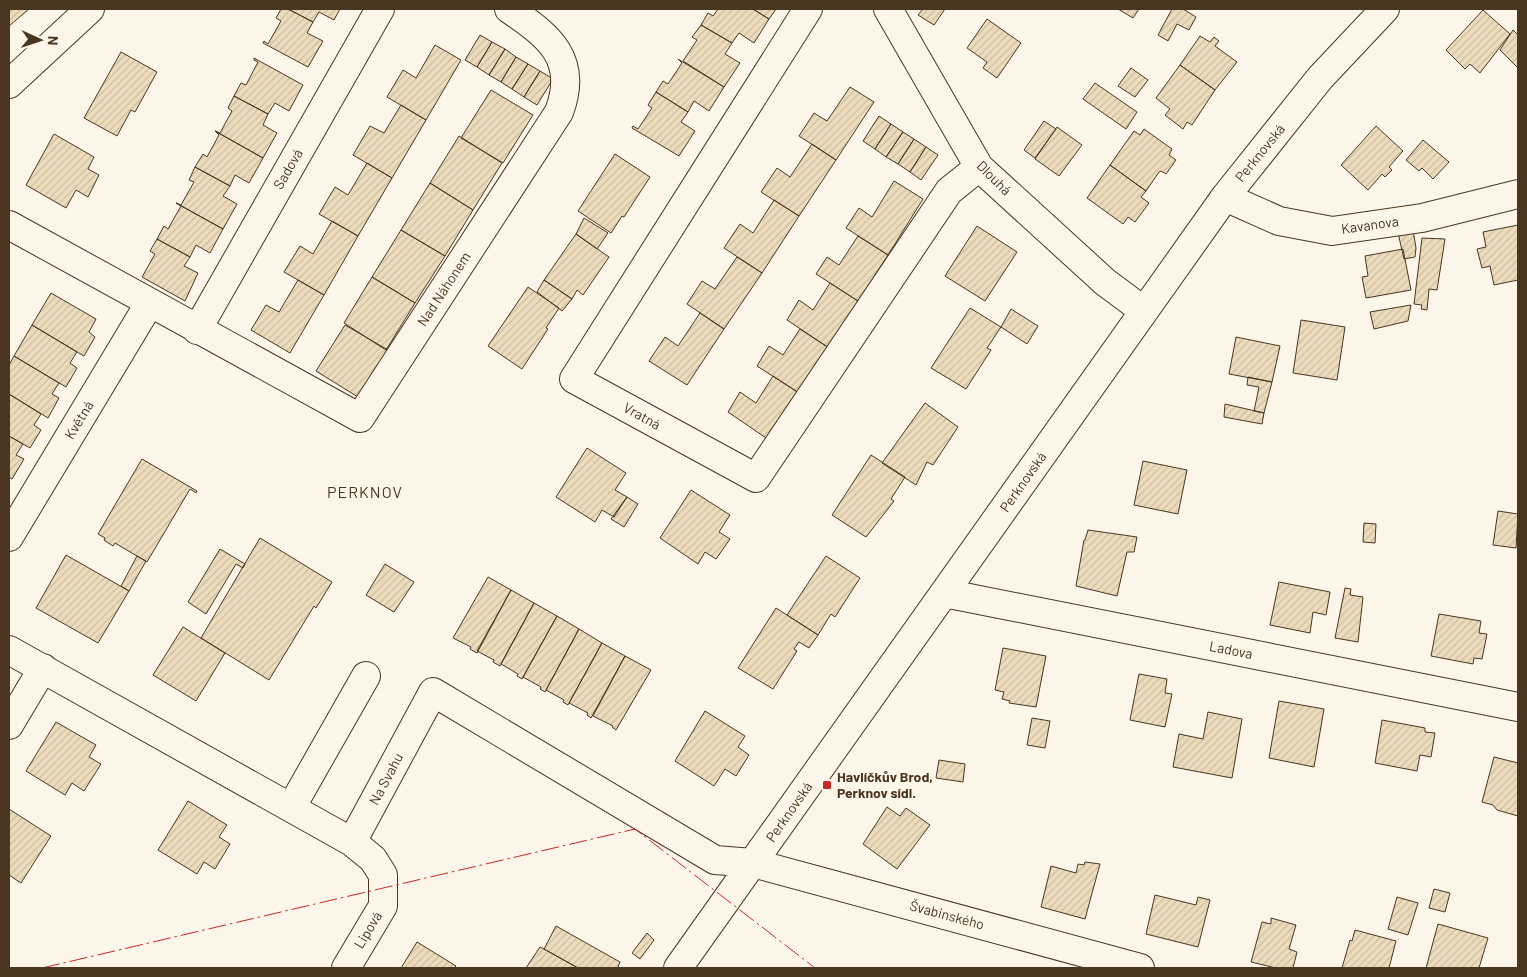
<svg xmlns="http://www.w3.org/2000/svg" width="1527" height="977" font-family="Barlow,sans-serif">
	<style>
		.building { fill: url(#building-hatch); stroke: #4a3520 }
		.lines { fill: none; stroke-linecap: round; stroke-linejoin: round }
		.minor-casing { stroke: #4a3520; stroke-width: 30 }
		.minor { stroke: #fbf6e9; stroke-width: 28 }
		.power { stroke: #c62828; stroke-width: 1; stroke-dasharray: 18 4 2.5 4; stroke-linecap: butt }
		.poi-dot { fill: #c62828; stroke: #fbf6e9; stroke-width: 2 }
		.labels { text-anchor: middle; stroke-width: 4; stroke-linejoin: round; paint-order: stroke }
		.street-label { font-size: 14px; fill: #4a3520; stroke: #fbf6e9 }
		.poi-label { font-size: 14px; font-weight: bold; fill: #4a3520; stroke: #fbf6e9; text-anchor: start }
		.quarter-label { font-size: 16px; letter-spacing: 1px; fill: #4a3520; stroke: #fbf6e9 }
	</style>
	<defs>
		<pattern id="building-hatch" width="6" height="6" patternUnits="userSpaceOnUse" patternTransform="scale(1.25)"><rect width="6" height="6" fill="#ecdcbc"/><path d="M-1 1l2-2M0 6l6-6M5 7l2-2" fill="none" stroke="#ccbda1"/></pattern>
	</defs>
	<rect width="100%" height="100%" fill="#fbf6e9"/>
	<!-- building -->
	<path class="building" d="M9,9H29L9,26Z
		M281,9H288L313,22L307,33L323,41L308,67L263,43L264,41L268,44L281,21L276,18Z
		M288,9H340L334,20L319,12L313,22Z
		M718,9H753L769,19L754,43L739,33L732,43L701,25L708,13L713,16Z
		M753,9H776L769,19Z
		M923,9H945L934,25L918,15Z
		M1118,9H1139L1133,18Z
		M1172,9H1183L1196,17L1189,30L1177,24L1168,41L1158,35Z
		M1483,10L1510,34L1480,73L1470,64L1465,69L1446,50Z
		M987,19L1021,43L997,78L983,68L987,62L967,48Z
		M701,25L732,43L725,54L740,63L724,87L683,61L697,40L692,37Z
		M1513,30L1518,35V68L1500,50Z
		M480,35L492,42L477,67L465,60Z
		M1200,36L1210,42L1214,37L1219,41L1215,46L1237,62L1215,90L1180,65Z
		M492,42L505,49L489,75L477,67Z
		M435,45L461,60L426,120L387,97L403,70L416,78Z
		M505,49L516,57L501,82L489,75Z
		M121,52L157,72L135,112L131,110L117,136L84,118Z
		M516,57L528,64L512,89L501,82Z
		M254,58L303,85L289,111L275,103L268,114L234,96L241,83L246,85L258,62L254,60Z
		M678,59L724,87L709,111L694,101L688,112L656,92L663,81L668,84L682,63Z
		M528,64L540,71L524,97L512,89Z
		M1180,65L1215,90L1192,125L1187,122L1183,129L1165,115L1170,109L1156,98Z
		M1131,68L1148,80L1135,97L1118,86Z
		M540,71L553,79L537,105L524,97Z
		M1095,83L1137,112L1126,129L1083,99Z
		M850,87L874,102L836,160L799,136L814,113L827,121Z
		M491,90L533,115L503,163L461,138Z
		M656,92L688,112L681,122L695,131L679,156L632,128L633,126L638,129L652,108L648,105Z
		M234,96L268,114L263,125L277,133L263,158L215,131L220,133L232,111L228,108Z
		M401,105L426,120L392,178L353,155L370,126L384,133Z
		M879,116L891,124L875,149L863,141Z
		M1044,121L1056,129L1035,158L1024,150Z
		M891,124L903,132L886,157L875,149Z
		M1376,126L1403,151L1389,167L1392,170L1385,177L1382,174L1368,190L1341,165Z
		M1057,127L1082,145L1059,176L1035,159Z
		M1144,129L1172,149L1169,155L1176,160L1166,174L1161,171L1159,172L1146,191L1110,165L1134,131L1140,135Z
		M215,131L263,158L249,183L235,175L230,186L195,167L203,154L207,157L219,135Z
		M903,132L914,139L898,164L886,157Z
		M54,134L94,157L88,169L99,175L88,197L76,190L66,208L26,185Z
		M459,136L502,163L473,210L430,183Z
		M914,139L926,147L910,172L898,164Z
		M1423,140L1449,162L1433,179L1422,168L1419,171L1406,160Z
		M812,144L836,160L799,216L761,192L777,168L790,177Z
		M926,147L938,155L921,180L910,172Z
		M615,154L650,177L624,217L622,216L611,233L578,211Z
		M367,163L392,178L358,236L319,214L335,187L348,195Z
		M1110,165L1146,191L1141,197L1149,203L1135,222L1128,217L1123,224L1087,198Z
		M195,167L230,186L223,196L237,204L223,229L176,203L181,205L194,182L189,180Z
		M894,181L923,199L888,255L846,228L859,208L872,217Z
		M430,183L473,210L445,256L401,230Z
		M774,200L799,216L762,273L724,248L740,224L753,233Z
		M176,203L223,229L210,253L196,245L190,257L157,239L164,226L168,229L181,206Z
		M584,218L608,233L597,249L576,234Z
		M332,221L358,236L324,295L284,272L300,246L313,254Z
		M1518,225V280L1494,285L1490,266L1482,268L1477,249L1486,247L1483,232Z
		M977,226L1017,252L985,301L945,276Z
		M401,230L445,256L415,303L372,277Z
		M1413,230L1416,248L1415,257L1404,259L1398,233Z
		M576,234L609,257L583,295L577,290L572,299L544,280Z
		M858,236L888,255L858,301L816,274L827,257L839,265Z
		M1422,238L1445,239L1437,290L1429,289L1427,310L1421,309L1422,305L1414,304Z
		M157,239L190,257L184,266L198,273L185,301L142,277L155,254L150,251Z
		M1403,249L1411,290L1366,298L1362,277L1368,276L1365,256Z
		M737,257L762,273L724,329L687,304L702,281L715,289Z
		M372,277L415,303L386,350L344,323Z
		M298,280L324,295L290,353L251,330L266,305L279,312Z
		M544,280L572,299L562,311L537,292Z
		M830,283L858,301L829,348L787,320L799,300L813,310Z
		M528,287L559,308L546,328L548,329L522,369L488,346Z
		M51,293L96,319L89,332L95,337L84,356L32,325Z
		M1411,305L1408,321L1374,329L1370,312Z
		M970,308L1001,327L987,348L991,350L966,389L931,368Z
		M1011,309L1038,326L1027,344L1001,327Z
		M700,313L724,329L687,385L649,361L665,337L678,346Z
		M1301,320L1345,327L1337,380L1293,373Z
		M32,325L77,352L70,363L77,368L66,387L14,356Z
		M345,325L388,350L358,397L316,371Z
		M800,329L829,348L799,393L757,366L769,346L783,355Z
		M1236,337L1280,346L1272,382L1229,374Z
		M14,356L59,383L52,394L59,398L48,418L9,394V365Z
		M773,376L799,393L769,440L728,412L740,392L756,403Z
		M1248,377L1272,382L1264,413L1254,411L1259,387L1247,385Z
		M9,394L41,414L34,425L41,430L30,448L9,436Z
		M925,403L958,427L933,465L927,462L916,485L882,463Z
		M1225,404L1264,413L1262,424L1224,417Z
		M9,436L23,444L16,455L24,459L12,479L9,477Z
		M587,448L626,473L615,490L627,497L614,517L602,510L595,522L556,497Z
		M871,455L905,477L891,499L894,501L866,537L832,515Z
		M142,459L197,491L196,493L190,489L147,562L115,543L113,546L104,540L105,538L98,534Z
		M1143,461L1187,470L1178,514L1134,505Z
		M691,490L730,515L719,532L730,539L716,559L705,552L698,564L660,538Z
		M627,497L638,504L624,527L611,519Z
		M1498,511L1518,514L1516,548L1493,545Z
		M1364,523L1376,524L1375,543L1363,542Z
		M1088,530L1137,537L1134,552H1127L1117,596L1076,586L1084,540H1085Z
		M260,538L332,582L316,608L314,606L269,680L201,638Z
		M220,549L245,564L243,568L236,564L206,614L188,602Z
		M66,555L129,591L98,643L36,608Z
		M137,556L146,561L129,591L121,586Z
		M826,556L860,578L835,617L831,614L818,635L787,615Z
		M385,564L414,582L394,612L366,595Z
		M488,577L511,590L477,653L470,649L471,647L453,638Z
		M1279,582L1330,592L1326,615L1313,612L1310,633L1270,625Z
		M1345,588L1351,589L1350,595L1363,597L1358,642L1335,638Z
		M511,590L534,603L500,666L493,662L494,660L477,651Z
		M534,603L557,616L522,679L517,676L518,674L501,664Z
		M776,608L818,635L809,648L799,642L794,649L797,651L773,689L738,668Z
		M1439,614L1481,621L1479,633L1487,634L1482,659L1474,658L1473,664L1431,656Z
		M557,616L579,629L545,692L540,689L541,687L523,677Z
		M183,627L225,653L196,701L153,675Z
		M579,629L602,643L568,705L563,702L564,700L546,690Z
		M602,643L625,656L591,718L587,715L588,713L569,703Z
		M1003,648L1046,656L1036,707L1009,703L1010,701L1002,699L1004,692L995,690Z
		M625,656L651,670L616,730L612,727L613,726L593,716Z
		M1139,674L1167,679L1165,693L1172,694L1165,727L1130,720Z
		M1279,701L1324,709L1314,767L1269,758Z
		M705,711L745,736L738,747L749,755L736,776L725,769L714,786L675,761Z
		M1208,712L1242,719L1232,778L1173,767L1179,734L1203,739Z
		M1032,718L1050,721L1045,748L1027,745Z
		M1382,720L1425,728V732L1435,733L1431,757L1420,755L1417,771L1375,763Z
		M56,722L96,745L89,757L101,764L84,791L72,783L65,795L26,771Z
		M1494,757L1518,763V816L1497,810L1493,805L1482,802Z
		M939,760L965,764L963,782L936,778Z
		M188,801L227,825L219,837L230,844L215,869L204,862L197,874L158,850Z
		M887,807L900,816L906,808L930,825L897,869L863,844Z
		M9,809L51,836L21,883L9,875Z
		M1085,862L1100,864L1085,919L1041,907L1051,866L1076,873L1078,864L1084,865Z
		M1434,889L1450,893L1445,912L1429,908Z
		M1155,895L1196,905L1198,897L1210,900L1198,947L1146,934Z
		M1397,897L1418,903L1408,935L1388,929Z
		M1271,918L1296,925L1289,949L1297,952L1293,968H1276L1251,962L1262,922L1271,924Z
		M1438,924L1488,938L1479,968H1426Z
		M556,926L620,962L618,967L620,968H578L544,949Z
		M1355,930L1396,941L1389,968H1342L1350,940L1352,941Z
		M647,933L654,940L640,959L632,953Z
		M417,942L456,966L454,968H401Z
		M540,947L544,949L578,968H526Z"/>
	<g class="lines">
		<!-- minor casing -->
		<g class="minor-casing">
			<path id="minor" d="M808,9L574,379L756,478L949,191L979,167
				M888,9L979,167L1105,282L1144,311
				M9,84L90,9
				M1225,197L1279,221L1332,231L1422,218L1518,194
				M9,225L360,418L559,112C579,59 549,36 509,9
				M197,330L380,9
				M9,537L149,304
				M944,593L1518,707
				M9,650L352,842L373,859L383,875V906L346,968
				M9,725L43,668
				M291,808L366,676
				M352,842L433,692L715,860L753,863L1140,968
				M678,968L1225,197L1320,78L1385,9"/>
		</g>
		<!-- minor -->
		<use href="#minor" class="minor"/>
		<!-- power -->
		<path class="power" d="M42,968L635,829L815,968"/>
	</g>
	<!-- markers -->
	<rect class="poi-dot" x="822" y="780" width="10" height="10" rx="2.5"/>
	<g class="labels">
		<!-- street labels -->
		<g class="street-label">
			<text transform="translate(1260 153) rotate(-51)" y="5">Perknovská</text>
			<text transform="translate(288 169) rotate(-60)" y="5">Sadová</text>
			<text transform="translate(994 178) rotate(45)" y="5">Dlouhá</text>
			<text transform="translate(1370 225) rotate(-8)" y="5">Kavanova</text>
			<text transform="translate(444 289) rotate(-57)" y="5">Nad Náhonem</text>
			<text transform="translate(642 416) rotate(29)" y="5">Vratná</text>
			<text transform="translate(79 420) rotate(-59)" y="5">Květná</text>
			<text transform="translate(1023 482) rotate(-55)" y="5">Perknovská</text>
			<text transform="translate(1231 650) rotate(11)" y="5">Ladova</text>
			<text transform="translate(386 779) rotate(-62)" y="5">Na Svahu</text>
			<text transform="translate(789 812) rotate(-55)" y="5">Perknovská</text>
			<text transform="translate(947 915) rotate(15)" y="5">Švabinského</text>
			<text transform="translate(368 930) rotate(-59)" y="5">Lipová</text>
		</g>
		<!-- poi labels -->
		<g class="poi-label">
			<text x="837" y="782">Havlíčkův Brod,<tspan x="837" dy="16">Perknov sídl.</tspan></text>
		</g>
		<!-- quarter labels -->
		<g class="quarter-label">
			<text x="365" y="498">PERKNOV</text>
		</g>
	</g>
	<!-- border -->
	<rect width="1527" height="977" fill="none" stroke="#4a3520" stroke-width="20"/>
	<!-- north arrow -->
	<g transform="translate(40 40) rotate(93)" stroke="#fbf6e9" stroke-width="4" paint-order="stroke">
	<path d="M0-4L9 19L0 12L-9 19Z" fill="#4a3520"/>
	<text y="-8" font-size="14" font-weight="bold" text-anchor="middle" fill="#4a3520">N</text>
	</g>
</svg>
